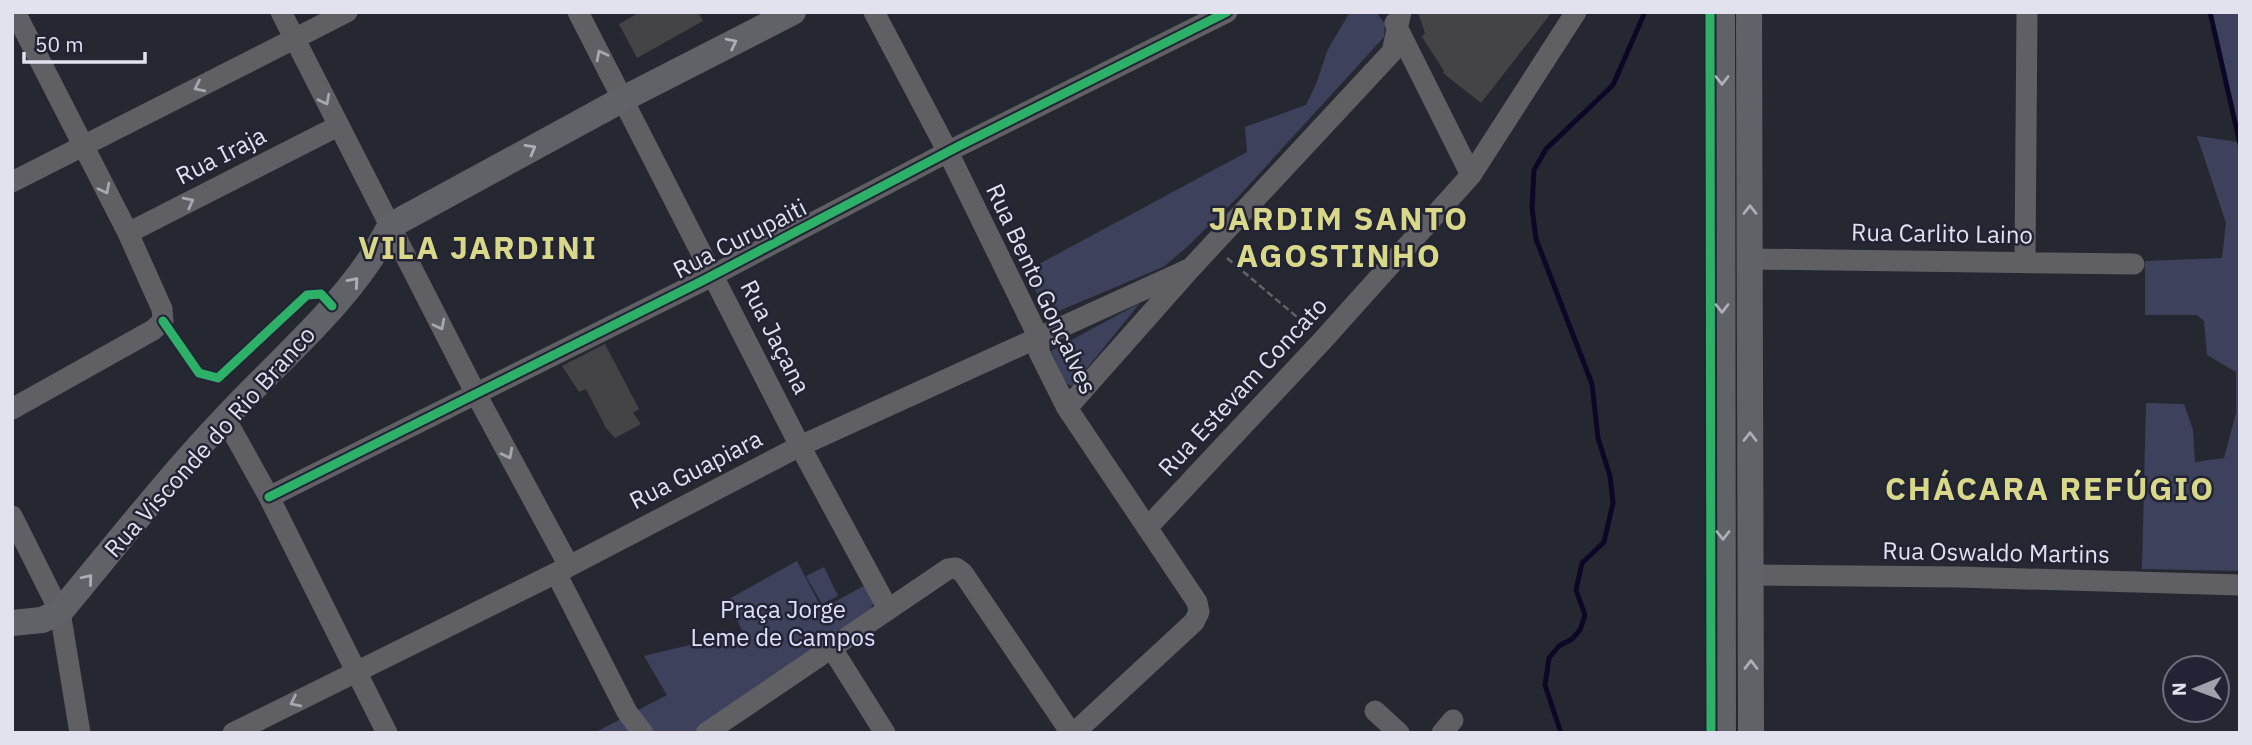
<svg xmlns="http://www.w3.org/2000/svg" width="2252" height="745" font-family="'IBM Plex Sans',sans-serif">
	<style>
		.green { fill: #3e415c }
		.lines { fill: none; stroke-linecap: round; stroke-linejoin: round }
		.stream { stroke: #0b0827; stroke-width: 5 }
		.building { fill: #444446 }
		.path { stroke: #626468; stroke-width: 2.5; stroke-dasharray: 7 3.5; stroke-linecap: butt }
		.minor { stroke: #5f5f64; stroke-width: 21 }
		.major { stroke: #606268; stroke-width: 26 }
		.cycleway-casing { stroke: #222435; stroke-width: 13 }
		.cycleway { stroke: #2db169; stroke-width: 9 }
		.oneway { stroke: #adafb8 }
		.oneway2 { stroke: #a6a7b0 }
		.labels { text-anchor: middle; stroke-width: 5; stroke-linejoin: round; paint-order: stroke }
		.street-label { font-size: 24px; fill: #e1e2ee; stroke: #222435 }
		.park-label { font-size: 24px; fill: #dde0fc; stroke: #222435 }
		.district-label { font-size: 32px; font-weight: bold; letter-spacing: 2px; fill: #d9d889; stroke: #222435 }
	</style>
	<rect width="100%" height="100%" fill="#262831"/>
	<!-- green -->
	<path class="green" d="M1350,12H1376L1385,24L1384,37L1237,198L1187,247L1163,267L1054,313L1044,308L1026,271L1247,152L1245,127L1306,105L1316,84L1328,49Z
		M2210,12H2240V571L2142,569L2146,403L2184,404L2193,430L2195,462L2224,458L2236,413V372L2207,355L2204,321L2197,315H2145V261L2222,258L2226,223L2197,136L2238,142Z
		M1140,303L1075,383L1072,386L1066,383L1051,351Z
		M797,561L822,609L867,584L874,601L870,612L697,733H594L667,695L644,656L743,632L727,600Z
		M824,567L838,596L822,604L806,576Z"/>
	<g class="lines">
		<!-- stream -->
		<path class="stream" d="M2210,12L2240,144
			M1561,733L1545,685L1549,658L1559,646L1572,639L1580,630L1585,615L1576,590L1582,563L1604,542L1613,503L1610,476L1598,438L1592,384L1536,239L1532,208L1534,170L1546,149L1613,85L1645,12"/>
	</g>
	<!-- building -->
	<path class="building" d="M640,12H698L703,21L637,58L619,24Z
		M1418,12H1552L1481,103L1443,73L1444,71L1422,37L1425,33Z
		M605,344L639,409L633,413L641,424L615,438L606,428L586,389L579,392L562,366Z"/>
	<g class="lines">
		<!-- path -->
		<path class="path" d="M1227,258L1310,328"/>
		<!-- minor -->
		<path class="minor" d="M281,12L476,394L569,566
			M578,12L800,446L888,609
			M874,12L948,152L1039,338V352L1067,408L1197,602L1199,612L1194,622L1074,733
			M1395,23L1471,175
			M12,182L347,12
			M128,233L338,126
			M1750,259L2134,264
			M2025,261L2027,12
			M1067,408L1191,268L1392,52L1401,12
			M12,409L153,330L163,321L162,309L128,233L15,12
			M225,418L269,497L387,733
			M269,497L702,281L959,146L1227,12
			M12,516L60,612L80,733
			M1147,528L1323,340L1471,175L1576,12
			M556,573L627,712L643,733
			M1751,575L1958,577L2240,585
			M831,647L885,733
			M1375,711L1399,733
			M233,733L556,573L800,446L1191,268
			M706,733L948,569L956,568L963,573L1071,733
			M1442,733L1453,720"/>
		<!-- major -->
		<path class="major" d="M1722,12L1723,733
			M1749,12L1751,733
			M12,623L42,620L60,612C115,546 168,478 227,416C284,355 352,300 390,226L623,99L793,12"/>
		<!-- cycleway casing -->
		<g class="cycleway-casing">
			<path id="cycleway" d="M1710,12L1711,733
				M163,321L199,373L218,378L307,295L321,294L332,306
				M269,497L702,281L959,146L1227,12"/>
		</g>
		<!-- cycleway -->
		<use href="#cycleway" class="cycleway"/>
	</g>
	<!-- one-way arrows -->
	<defs><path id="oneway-chevron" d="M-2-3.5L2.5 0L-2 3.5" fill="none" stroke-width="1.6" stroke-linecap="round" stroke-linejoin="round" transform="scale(1.75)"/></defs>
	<g class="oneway">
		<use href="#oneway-chevron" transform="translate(732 43) rotate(-27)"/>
		<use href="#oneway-chevron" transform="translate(1722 80) rotate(90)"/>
		<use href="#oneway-chevron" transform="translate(531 149) rotate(-29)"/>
		<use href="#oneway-chevron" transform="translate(1750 210) rotate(-90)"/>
		<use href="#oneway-chevron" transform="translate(354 282) rotate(-49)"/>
		<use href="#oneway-chevron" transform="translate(1722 308) rotate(90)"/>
		<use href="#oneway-chevron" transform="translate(1750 437) rotate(-90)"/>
		<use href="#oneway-chevron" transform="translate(1723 535) rotate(90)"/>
		<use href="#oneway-chevron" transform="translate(88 579) rotate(-50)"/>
		<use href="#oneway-chevron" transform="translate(1751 665) rotate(-90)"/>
	</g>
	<g class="oneway2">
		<use href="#oneway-chevron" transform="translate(601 55) rotate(-117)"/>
		<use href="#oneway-chevron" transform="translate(199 87) rotate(154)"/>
		<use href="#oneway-chevron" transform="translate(325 100) rotate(63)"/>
		<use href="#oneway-chevron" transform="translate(105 189) rotate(63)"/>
		<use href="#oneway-chevron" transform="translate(189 202) rotate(-27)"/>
		<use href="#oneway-chevron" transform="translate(440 325) rotate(63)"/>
		<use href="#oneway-chevron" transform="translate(508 454) rotate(62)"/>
		<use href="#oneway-chevron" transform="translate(295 702) rotate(154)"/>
	</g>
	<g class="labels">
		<!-- street labels -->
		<g class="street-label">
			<text transform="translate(221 156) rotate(-27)" y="8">Rua Iraja</text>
			<text transform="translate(1942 234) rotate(1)" y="8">Rua Carlito Laino</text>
			<text transform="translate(740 239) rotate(-27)" y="8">Rua Curupaiti</text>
			<text transform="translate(1041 289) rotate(65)" y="8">Rua Bento Gonçalves</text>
			<text transform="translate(775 337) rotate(63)" y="8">Rua Jaçana</text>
			<text transform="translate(1243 387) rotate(-47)" y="8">Rua Estevam Concato</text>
			<text transform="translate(210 442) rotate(-48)" y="8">Rua Visconde do Rio Branco</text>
			<text transform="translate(696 470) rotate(-27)" y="8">Rua Guapiara</text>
			<text transform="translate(1996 553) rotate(1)" y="8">Rua Oswaldo Martins</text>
		</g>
		<!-- park labels -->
		<g class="park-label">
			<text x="783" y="618">Praça Jorge<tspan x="783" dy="28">Leme de Campos</tspan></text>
		</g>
		<!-- district labels -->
		<g class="district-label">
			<text x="1339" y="230">JARDIM SANTO<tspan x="1339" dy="37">AGOSTINHO</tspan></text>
			<text x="478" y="259">VILA JARDINI</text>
			<text x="2050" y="500">CHÁCARA REFÚGIO</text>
		</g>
	</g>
	<!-- border -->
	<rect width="2252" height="745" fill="none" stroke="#e1e2ee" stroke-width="28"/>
	<!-- north arrow -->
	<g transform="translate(2196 689) rotate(269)"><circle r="33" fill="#222435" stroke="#6e707f" stroke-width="2"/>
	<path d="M0-5L12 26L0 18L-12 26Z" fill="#a0a1ac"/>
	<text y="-10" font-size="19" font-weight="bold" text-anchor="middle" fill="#e1e2ee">N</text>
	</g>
	<!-- scale -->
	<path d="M24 52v10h121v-10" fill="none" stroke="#e1e2ee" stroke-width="3.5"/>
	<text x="35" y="52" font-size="21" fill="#e1e2ee" stroke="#222435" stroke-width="5" paint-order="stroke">50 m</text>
</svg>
